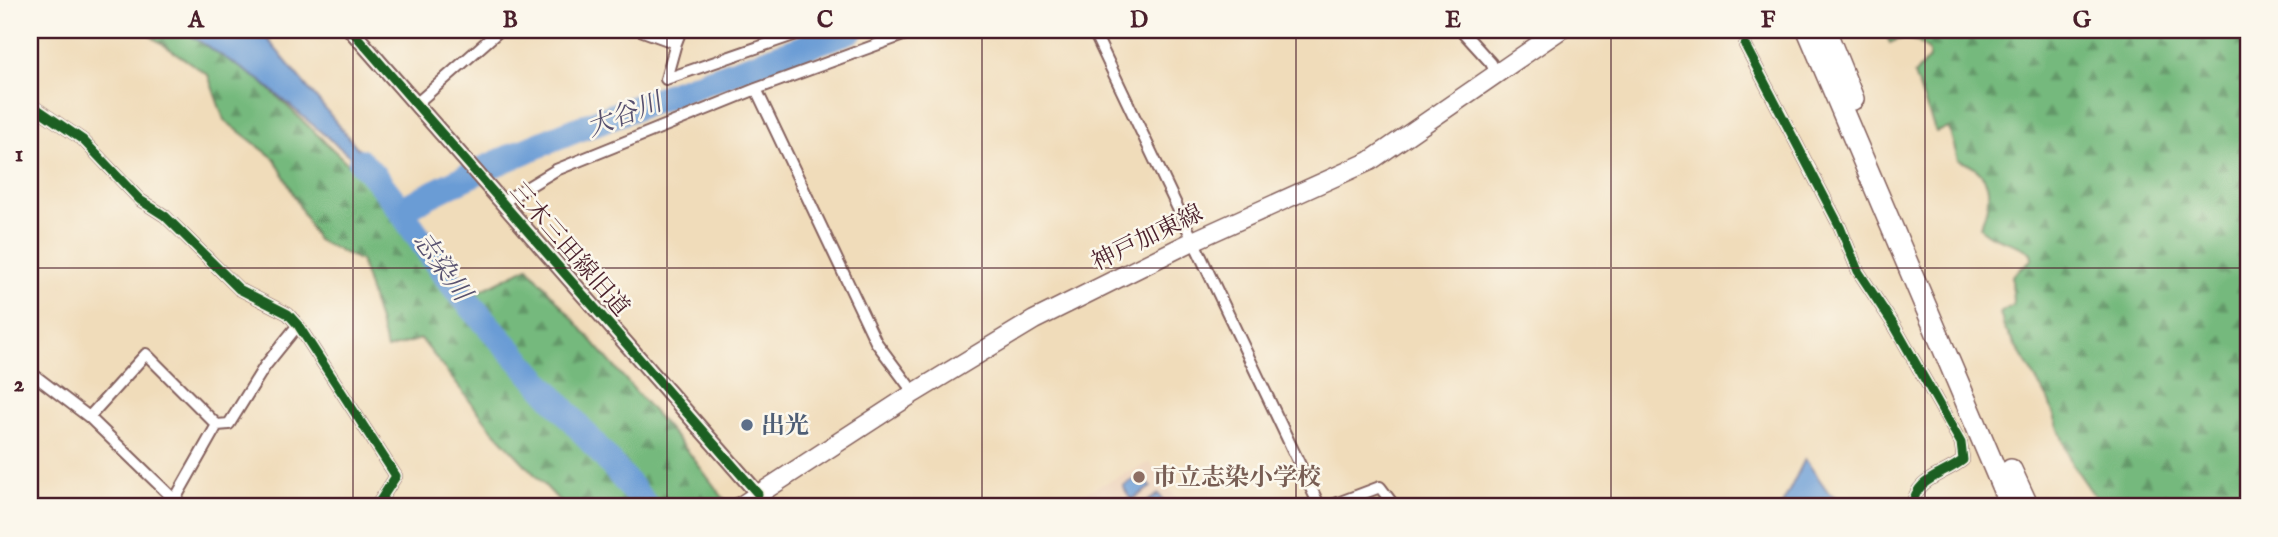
<svg xmlns="http://www.w3.org/2000/svg" width="2278" height="537" font-family="'IM FELL English','Noto Serif JP',serif">
	<style>
		.built { fill: #edd2b9 }
		.forest { fill: url(#forest-firs); stroke: #606c54; stroke-width: 2 }
		.water { fill: #6b9cd5; stroke: #5a5e80; stroke-width: 2 }
		.lines { fill: none; stroke-linecap: round; stroke-linejoin: round }
		.stream { stroke: #6b9cd5; stroke-width: 4.5 }
		.river { stroke: #6b9cd5; stroke-width: 26 }
		.minor-casing { stroke: #84615d; stroke-width: 14 }
		.tertiary-casing { stroke: #84615d; stroke-width: 18 }
		.primary-casing { stroke: #84615d; stroke-width: 21 }
		.motorway-casing { stroke: #84615d; stroke-width: 24 }
		.minor { stroke: #fff; stroke-width: 10 }
		.tertiary { stroke: #fff; stroke-width: 14 }
		.primary { stroke: #fff; stroke-width: 18 }
		.motorway { stroke: #fff; stroke-width: 21 }
		.cycleway-casing { stroke: #fbf7ec; stroke-width: 13 }
		.cycleway { stroke: #1b5e20; stroke-width: 9 }
		.grid { fill: none; stroke: #4a1f2b; stroke-width: 2; stroke-opacity: 0.55 }
		.service-dot { fill: #5c6f8a; stroke: #fbf7ec; stroke-width: 2.5 }
		.education-dot { fill: #8d6e63; stroke: #fbf7ec; stroke-width: 2.5 }
		.labels { text-anchor: middle; stroke-width: 5; stroke-linejoin: round; paint-order: stroke }
		.street-label { font-size: 24px; fill: #4a1f2b; stroke: #fbf7ec }
		.service-label { font-size: 24px; font-weight: bold; fill: #4e5e75; stroke: #fbf7ec; text-anchor: start }
		.education-label { font-size: 24px; font-weight: bold; fill: #785e54; stroke: #fbf7ec; text-anchor: start }
		.water-label { font-size: 26px; font-style: italic; fill: #57516f; stroke: #fbf7ec }
		.neatline { fill: none; stroke: #4a1f2b; stroke-width: 2.5 }
		.grid-label { font-size: 23px; text-anchor: middle; font-weight: bold; fill: #4a1f2b }
	</style>
	<defs>
		<pattern id="forest-firs" width="22" height="20" patternUnits="userSpaceOnUse" patternTransform="scale(1.75)"><rect width="22" height="20" fill="#75b97d"/><path d="M5 1l3.5 6h-7zM16 11l3.5 6h-7z" fill="#629667"/></pattern>
	</defs>
	<rect width="100%" height="100%" fill="#fbf7ec"/>
	<filter id="ink" filterUnits="userSpaceOnUse"><feTurbulence type="fractalNoise" baseFrequency=".0143" numOctaves="2"/><feDisplacementMap in="SourceGraphic" scale="14" xChannelSelector="R" yChannelSelector="G"/><feConvolveMatrix kernelMatrix="1 2 1 2 8 2 1 2 1" color-interpolation-filters="sRGB"/></filter>
	<filter id="wash" filterUnits="userSpaceOnUse"><feTurbulence type="fractalNoise" baseFrequency=".00686" numOctaves="4" result="noise"/><feDisplacementMap in="SourceGraphic" scale="28" xChannelSelector="R" yChannelSelector="G"/><feGaussianBlur stdDeviation="1.57" result="paint"/><feColorMatrix in="noise" values="0 0 0 0 0 0 0 0 0 0 0 0 0 0 0 0 0 1.4 0 .05"/><feComposite in="paint" operator="in"/></filter>
	<g filter="url(#wash)">
		<rect width="100%" height="100%" fill="#f0dcba"/>
		<!-- built -->
		<path class="built" d="M1150,462L1183,507H1064L1086,492Z"/>
		<!-- forest -->
		<path class="forest" d="M142,30H182L261,81L366,181L460,301L528,267L690,454L730,507H565L492,429L421,339L387,349L361,261L317,240L275,159L224,120L208,75Z
			M1884,30H2248V507H2102L2071,462L2048,399L2004,327L2000,313L2013,305L2012,276L2032,259L2031,253C2017,241 1990,241 1980,227C1993,197 1994,172 1958,160L1949,128L1936,132L1914,75L1929,58V51C1916,39 1906,34 1890,43Z"/>
		<!-- water -->
		<path class="water" d="M182,30H260L398,197L261,81Z
			M1805,459L1829,493L1846,503L1860,507H1781Z
			M1142,474L1151,487L1131,500L1123,486Z
			M1159,494L1167,507H1138Z"/>
		<g class="lines">
			<!-- stream -->
			<path class="stream" d="M635,507L642,501"/>
			<!-- river -->
			<path class="river" d="M361,162C400,201 422,248 457,290C520,363 587,432 647,507
				M401,210C543,133 701,86 851,30"/>
		</g>
	</g>
	<g filter="url(#ink)">
		<g class="lines">
			<!-- minor casing -->
			<g class="minor-casing">
				<path id="minor" d="M640,30L676,43L681,30
					M1093,30L1320,507
					M1461,30L1491,63L1497,76
					M676,43L666,79L808,30
					M1745,45L1840,227L1858,271L1895,327L1961,443L1963,460C1943,476 1916,477 1912,507
					M30,104L83,140L140,200L165,216L239,289L288,314L298,325L396,476L376,507
					M416,104L500,30
					M503,202L556,170L756,89
					M30,372L89,417L182,507
					M914,393L876,342L756,89L917,30
					M89,417L146,354L217,425
					M175,499L217,425L229,424L265,366L298,325
					M1327,507L1380,487L1395,507"/>
			</g>
			<!-- tertiary casing -->
			<g class="tertiary-casing">
				<path id="tertiary" d="M351,30L758,494"/>
			</g>
			<!-- primary casing -->
			<g class="primary-casing">
				<path id="primary" d="M739,507L914,393L1034,320L1193,241L1370,161L1560,30"/>
			</g>
			<!-- motorway casing -->
			<g class="motorway-casing">
				<path id="motorway" d="M1808,30L2011,507
					M1825,30L1853,99
					M2011,470L2028,507"/>
			</g>
			<!-- minor -->
			<use href="#minor" class="minor"/>
			<!-- tertiary -->
			<use href="#tertiary" class="tertiary"/>
			<!-- primary -->
			<use href="#primary" class="primary"/>
			<!-- motorway -->
			<use href="#motorway" class="motorway"/>
			<!-- cycleway casing -->
			<g class="cycleway-casing">
				<path id="cycleway" d="M351,30L758,494
					M1745,45L1840,227L1858,271L1895,327L1961,443L1963,460C1943,476 1916,477 1912,507
					M30,104L83,140L140,200L165,216L239,289L288,314L298,325L396,476L376,507"/>
			</g>
			<!-- cycleway -->
			<use href="#cycleway" class="cycleway"/>
		</g>
	</g>
	<!-- grid -->
	<path class="grid" d="M353,30V507M667,30V507M982,30V507M1296,30V507M1611,30V507M1925,30V507M30,268H2248"/>
	<!-- markers -->
	<circle class="service-dot" cx="747" cy="425" r="7"/>
	<circle class="education-dot" cx="1139" cy="477" r="7"/>
	<g class="labels">
		<!-- street labels -->
		<g class="street-label">
			<text transform="translate(1147 237) rotate(-26)" y="8">神戸加東線</text>
			<text transform="translate(570 249) rotate(49)" y="8">三木三田線旧道</text>
		</g>
		<!-- service labels -->
		<g class="service-label">
			<text x="761" y="433">出光</text>
		</g>
		<!-- education labels -->
		<g class="education-label">
			<text x="1153" y="485">市立志染小学校</text>
		</g>
		<!-- water labels -->
		<g class="water-label">
			<text transform="translate(624 114) rotate(-21)" y="9">大谷川</text>
			<text transform="translate(443 266) rotate(54)" y="9">志染川</text>
		</g>
	</g>
	<!-- margin -->
	<rect width="2278" height="537" fill="none" stroke="#fbf7ec" stroke-width="77"/>
	<rect x="38" y="38" width="2202" height="460" class="neatline"/>
	<g class="grid-label">
		<text x="196" y="27">A</text>
		<text x="510" y="27">B</text>
		<text x="825" y="27">C</text>
		<text x="1139" y="27">D</text>
		<text x="1453" y="27">E</text>
		<text x="1768" y="27">F</text>
		<text x="2082" y="27">G</text>
		<text x="19" y="161">1</text>
		<text x="19" y="391">2</text>
	</g>
</svg>
